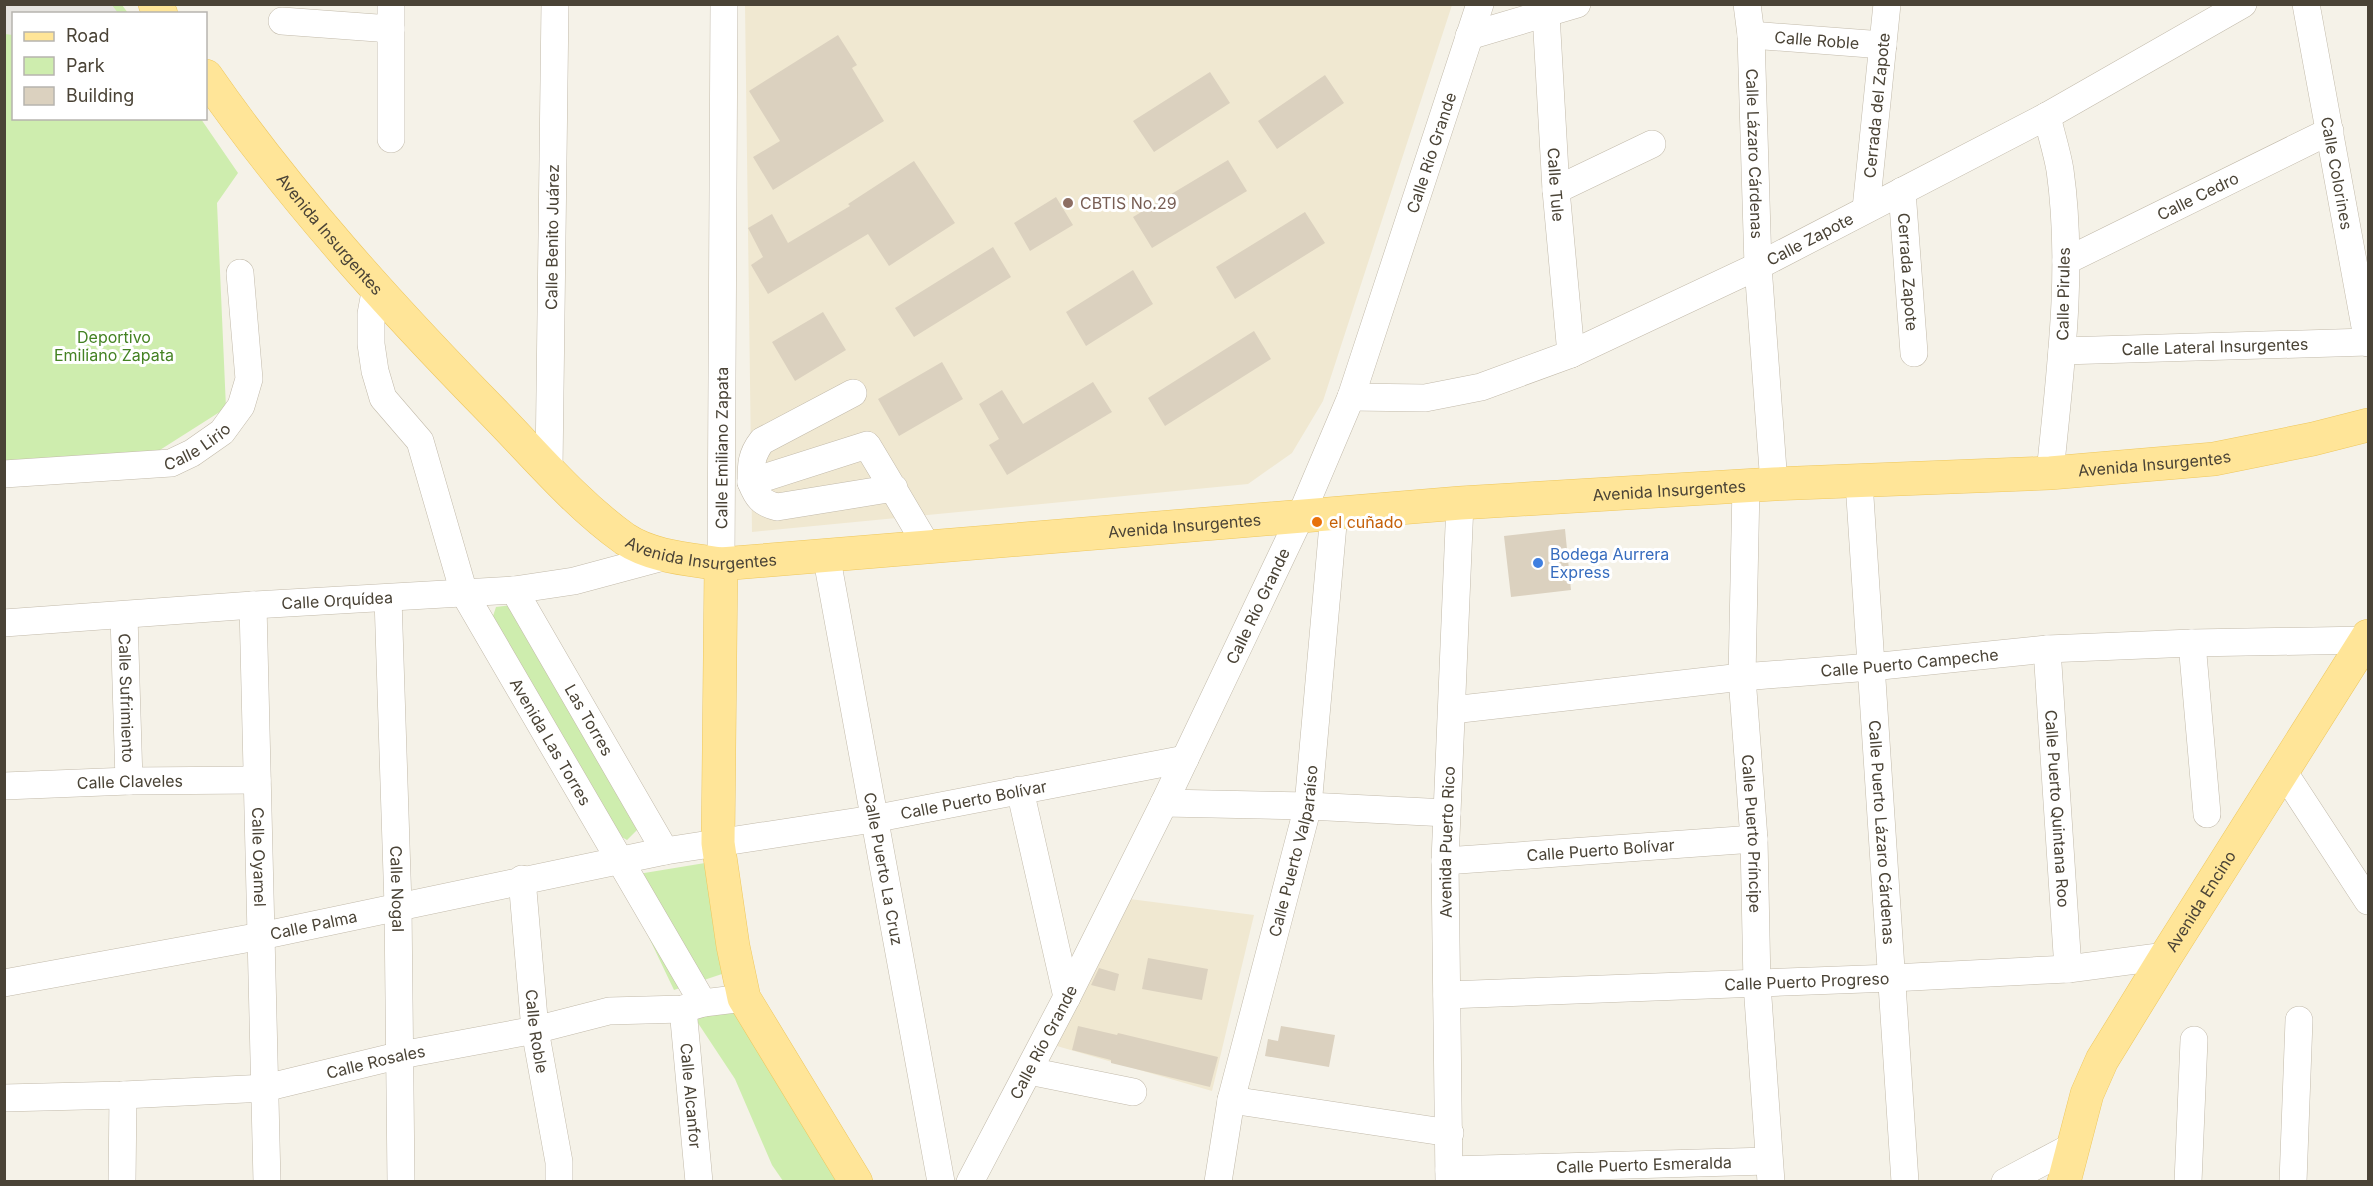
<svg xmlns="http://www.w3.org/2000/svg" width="2373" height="1186" font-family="Inter,sans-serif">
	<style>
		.education { fill: #f0e8d1 }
		.green { fill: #ceedae }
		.parking { fill: #e6e4e0 }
		.building { fill: #dbd1bf }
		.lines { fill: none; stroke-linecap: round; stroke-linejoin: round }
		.minor-casing { stroke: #c2baaa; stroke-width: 28 }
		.major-casing { stroke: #eec75d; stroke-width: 34 }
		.minor { stroke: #fff; stroke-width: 27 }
		.major { stroke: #ffe598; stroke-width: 33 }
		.education-dot { fill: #8d6e63; stroke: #fff; stroke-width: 2 }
		.food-dot { fill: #e8710a; stroke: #fff; stroke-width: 2 }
		.shop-dot { fill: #3f7fe0; stroke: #fff; stroke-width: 2 }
		.labels { text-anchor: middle; stroke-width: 6; stroke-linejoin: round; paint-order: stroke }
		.street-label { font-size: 16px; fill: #4a4336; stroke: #fff }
		.education-label { font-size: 16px; fill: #785e54; stroke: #fff; text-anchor: start }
		.park-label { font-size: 16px; fill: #448223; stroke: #fff }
		.food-label { font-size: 16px; fill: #c56008; stroke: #fff; text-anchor: start }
		.shop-label { font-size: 16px; fill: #366cbe; stroke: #fff; text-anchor: start }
	</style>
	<rect width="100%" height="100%" fill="#f5f2e8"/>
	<!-- education -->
	<path class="education" d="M745,5H1452L1323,401L1292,453L1248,484L752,532Z
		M1122,898L1254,915L1212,1091L1050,1044Z"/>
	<!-- green -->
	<path class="green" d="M5,5H122L128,13L14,14V118L201,119L238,173L217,203L226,408L152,455L5,470Z
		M511,605L638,829L627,840L615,833L493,616L496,607Z
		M705,863L722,974L674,990L620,877Z
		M736,1005L849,1181H783L772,1165L735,1079L694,1017Z"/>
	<!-- parking -->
	<path class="parking" d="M4,5H112L118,13L14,14L13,35L5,34Z"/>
	<!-- building -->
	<path class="building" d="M838,35L857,65L852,68L884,121L773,190L753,157L780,141L749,91Z
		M1210,72L1230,103L1154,152L1133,121Z
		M1325,75L1344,103L1277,149L1258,121Z
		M1228,160L1247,191L1152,248L1133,217Z
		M914,161L955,223L889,266L868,234L768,294L751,265L763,257L748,228L772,214L788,243L850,206L848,204Z
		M1056,197L1073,225L1030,251L1014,223Z
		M1305,212L1325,243L1235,299L1216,267Z
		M993,247L1011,277L914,337L895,308Z
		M1133,270L1153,304L1086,346L1066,312Z
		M823,312L846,350L795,381L772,342Z
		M1254,331L1271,359L1165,426L1148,398Z
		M942,362L963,399L899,436L878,399Z
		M1093,382L1112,412L1007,475L989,445L999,439L979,404L1002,390L1023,424Z
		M1565,529L1571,590L1511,597L1504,536Z
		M1148,958L1208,969L1202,1000L1142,989Z
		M1099,968L1119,974L1115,991L1091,985Z
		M1078,1026L1117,1035L1118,1033L1218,1057L1210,1087L1111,1063V1060L1072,1050Z
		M1281,1026L1335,1035L1329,1067L1265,1056L1268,1039L1278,1041Z"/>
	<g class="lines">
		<!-- minor casing -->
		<g class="minor-casing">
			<g id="minor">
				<path id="s1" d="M1747,4L1751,35L1758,266L1774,484"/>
				<path id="s2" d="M2306,4L2368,343"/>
				<path id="s3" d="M1546,14L1556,190L1571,354"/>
				<path d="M282,21L391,29"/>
				<path id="s4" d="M1751,35L1883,45"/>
				<path d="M1469,36L1577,4"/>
				<path d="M2047,116C2051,134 2057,152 2060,170C2074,270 2060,373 2050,473"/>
				<path d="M391,139V4"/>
				<path d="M1556,190L1652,144"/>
				<path id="s5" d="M1902,191L1914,353"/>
				<path id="s6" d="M1866,209L1887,4"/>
				<path id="s7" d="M2066,261L2330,131"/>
				<path id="s8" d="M376,287L371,314V344L375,371L383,398L420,441L464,593L703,1003"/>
				<path id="s9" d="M2062,351L2368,342"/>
				<path id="s10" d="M1351,397L1425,398L1481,387L1571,354L1758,266L2047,116L2243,4"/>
				<path id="s11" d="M549,469L555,4"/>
				<path id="s12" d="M4,474L171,463L192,453L222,432L241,406L249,379L240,273"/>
				<path d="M751,482C751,465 751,455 762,441L853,393"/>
				<path id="s13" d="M1859,482L1905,1182"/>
				<path id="s14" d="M1746,486L1742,677L1754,839L1757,984L1771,1182"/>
				<path d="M894,488L777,507C761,503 757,497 751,482L867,445C887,478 907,512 927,546"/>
				<path id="s15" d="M826,554L941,1182"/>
				<path id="s16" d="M721,564L724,4"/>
				<path id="s17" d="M514,590L665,851"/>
				<path id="s18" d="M388,598L398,906L401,1182"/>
				<path id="s19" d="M253,605L267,1182"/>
				<path id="s20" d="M124,616L129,781"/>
				<path id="s21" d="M4,623L253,605L514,590L574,581L667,556"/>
				<path d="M2192,643L2207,814"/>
				<path id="s22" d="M2047,649L2068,969"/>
				<path id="s23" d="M1452,710L1742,677L1871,667L2047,649L2192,643L2366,640L2368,644"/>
				<path d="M2283,771L2368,901"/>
				<path id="s24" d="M4,786L129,781L257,780"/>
				<path d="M1020,790L1067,997"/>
				<path d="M1164,803L1308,806L1447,813"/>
				<path id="s25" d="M1445,861L1754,839"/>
				<path id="s26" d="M522,879L535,1030L559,1162V1182"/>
				<path id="s27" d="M4,983L261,936L665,851L873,819L1185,759"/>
				<path id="s28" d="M1447,995L1892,978L2068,969L2166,956"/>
				<path id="s29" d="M683,1009L699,1182"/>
				<path d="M1029,1071L1133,1092"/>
				<path id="s30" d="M4,1098L123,1095L265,1088L401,1055L535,1030L609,1011L683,1009L703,1003L744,998"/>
				<path d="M1231,1100L1450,1133"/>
				<path id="s31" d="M1449,1170L1768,1161"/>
				<path d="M122,1182L123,1095"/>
				<path id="s32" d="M970,1182L1067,997L1164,803L1301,515L1351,397L1480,4"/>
				<path id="s33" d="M1218,1182L1231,1100L1308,806L1334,513"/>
				<path id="s34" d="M1449,1182L1445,861L1460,503"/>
				<path d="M2005,1182L2073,1146"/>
				<path d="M2188,1182L2194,1040"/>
				<path d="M2293,1182L2299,1020"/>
			</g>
		</g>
		<!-- major casing -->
		<g class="major-casing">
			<g id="major">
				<path d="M155,4L161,14"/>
				<path id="s35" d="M206,76C290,197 391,308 494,413C536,456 576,504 625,539C652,557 689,559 721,564L1460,503L1774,484L2050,473L2214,459L2313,439L2368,425"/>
				<path d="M721,564L718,843L733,946L744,998L856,1182"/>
				<path id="s36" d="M2064,1182L2087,1094L2102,1060L2166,956L2368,636"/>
			</g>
		</g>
		<!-- minor -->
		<use href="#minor" class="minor"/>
		<!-- major -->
		<use href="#major" class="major"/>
	</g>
	<!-- markers -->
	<circle class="education-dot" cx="1068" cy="203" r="6"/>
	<circle class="food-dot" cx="1317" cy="522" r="6"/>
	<circle class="shop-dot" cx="1538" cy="563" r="6"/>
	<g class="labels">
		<!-- street labels -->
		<g class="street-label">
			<text dy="6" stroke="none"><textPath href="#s4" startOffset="66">Calle Roble</textPath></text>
			<text dy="6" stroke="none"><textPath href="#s6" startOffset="104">Cerrada del Zapote</textPath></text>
			<text dy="6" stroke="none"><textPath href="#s32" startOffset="1130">Calle Río Grande</textPath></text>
			<text dy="6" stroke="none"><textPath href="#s1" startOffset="150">Calle Lázaro Cárdenas</textPath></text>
			<text dy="6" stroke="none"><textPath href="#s2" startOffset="172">Calle Colorines</textPath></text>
			<text dy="6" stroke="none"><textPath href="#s3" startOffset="171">Calle Tule</textPath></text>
			<text dy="6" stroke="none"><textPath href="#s7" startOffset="147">Calle Cedro</textPath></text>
			<text dy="6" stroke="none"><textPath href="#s35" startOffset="201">Avenida Insurgentes</textPath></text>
			<text dy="6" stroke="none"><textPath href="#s11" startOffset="232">Calle Benito Juárez</textPath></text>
			<text dy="6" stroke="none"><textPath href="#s10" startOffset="492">Calle Zapote</textPath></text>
			<text dy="6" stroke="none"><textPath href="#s5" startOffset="81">Cerrada Zapote</textPath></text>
			<text transform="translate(2063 294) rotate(-89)" y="6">Calle Pirules</text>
			<text dy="6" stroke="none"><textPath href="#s9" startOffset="153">Calle Lateral Insurgentes</textPath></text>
			<text dy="6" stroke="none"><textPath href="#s12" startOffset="198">Calle Lirio</textPath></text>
			<text dy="6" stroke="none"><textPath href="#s16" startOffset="116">Calle Emiliano Zapata</textPath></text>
			<text dy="6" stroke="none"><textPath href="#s35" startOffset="2163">Avenida Insurgentes</textPath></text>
			<text dy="6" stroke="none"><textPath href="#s35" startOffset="1677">Avenida Insurgentes</textPath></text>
			<text dy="6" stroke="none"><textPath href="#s35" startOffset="1191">Avenida Insurgentes</textPath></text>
			<text dy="6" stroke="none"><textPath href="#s35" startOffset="705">Avenida Insurgentes</textPath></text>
			<text dy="6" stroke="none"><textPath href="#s21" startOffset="334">Calle Orquídea</textPath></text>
			<text dy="6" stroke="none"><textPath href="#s32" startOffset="644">Calle Río Grande</textPath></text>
			<text dy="6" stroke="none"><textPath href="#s23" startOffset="460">Calle Puerto Campeche</textPath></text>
			<text dy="6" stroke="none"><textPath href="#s20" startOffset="82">Calle Sufrimiento</textPath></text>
			<text dy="6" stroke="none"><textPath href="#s17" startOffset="150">Las Torres</textPath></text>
			<text dy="6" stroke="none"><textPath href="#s8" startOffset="500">Avenida Las Torres</textPath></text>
			<text dy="6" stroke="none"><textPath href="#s24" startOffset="126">Calle Claveles</textPath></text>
			<text dy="6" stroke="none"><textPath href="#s27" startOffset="987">Calle Puerto Bolívar</textPath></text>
			<text dy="6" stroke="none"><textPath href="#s22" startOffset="160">Calle Puerto Quintana Roo</textPath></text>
			<text dy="6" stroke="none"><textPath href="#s13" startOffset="351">Calle Puerto Lázaro Cárdenas</textPath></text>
			<text dy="6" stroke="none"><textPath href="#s14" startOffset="348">Calle Puerto Príncipe</textPath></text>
			<text dy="6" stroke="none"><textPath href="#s34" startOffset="340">Avenida Puerto Rico</textPath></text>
			<text dy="6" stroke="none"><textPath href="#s33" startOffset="340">Calle Puerto Valparaíso</textPath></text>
			<text dy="6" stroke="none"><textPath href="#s25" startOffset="156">Calle Puerto Bolívar</textPath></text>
			<text dy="6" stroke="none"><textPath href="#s19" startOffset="252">Calle Oyamel</textPath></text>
			<text dy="6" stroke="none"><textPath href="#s15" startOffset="320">Calle Puerto La Cruz</textPath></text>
			<text dy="6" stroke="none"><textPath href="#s18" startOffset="291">Calle Nogal</textPath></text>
			<text dy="6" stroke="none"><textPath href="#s36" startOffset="315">Avenida Encino</textPath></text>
			<text dy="6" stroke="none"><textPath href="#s27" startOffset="315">Calle Palma</textPath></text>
			<text dy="6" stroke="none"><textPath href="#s28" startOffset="360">Calle Puerto Progreso</textPath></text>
			<text dy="6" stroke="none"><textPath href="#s26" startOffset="153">Calle Roble</textPath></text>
			<text dy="6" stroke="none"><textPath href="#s32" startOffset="158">Calle Río Grande</textPath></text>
			<text dy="6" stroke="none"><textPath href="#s30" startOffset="375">Calle Rosales</textPath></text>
			<text dy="6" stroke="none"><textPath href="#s29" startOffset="87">Calle Alcanfor</textPath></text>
			<text dy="6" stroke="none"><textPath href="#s31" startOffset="195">Calle Puerto Esmeralda</textPath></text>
		</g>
		<!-- education labels -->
		<g class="education-label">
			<text x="1080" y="209">CBTIS No.29</text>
		</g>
		<!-- park labels -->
		<g class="park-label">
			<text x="114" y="343">Deportivo<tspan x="114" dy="18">Emiliano Zapata</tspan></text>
		</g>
		<!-- food labels -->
		<g class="food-label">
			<text x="1329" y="528">el cuñado</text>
		</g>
		<!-- shop labels -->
		<g class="shop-label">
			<text x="1550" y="560">Bodega Aurrera<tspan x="1550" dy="18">Express</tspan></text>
		</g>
	</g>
	<!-- border -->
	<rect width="2373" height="1186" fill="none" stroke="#4a4336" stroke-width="12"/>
	<!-- legend -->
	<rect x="12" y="12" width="195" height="108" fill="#ffffff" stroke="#b7b4af" stroke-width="1.5"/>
	<rect x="24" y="32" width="30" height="9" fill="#ffe598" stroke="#b7b4af" stroke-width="1.5"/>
	<text x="66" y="42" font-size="18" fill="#4a4336">Road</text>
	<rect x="24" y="57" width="30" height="18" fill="#ceedae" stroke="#b7b4af" stroke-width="1.5"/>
	<text x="66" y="72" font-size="18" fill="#4a4336">Park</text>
	<rect x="24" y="87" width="30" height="18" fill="#dbd1bf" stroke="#b7b4af" stroke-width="1.5"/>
	<text x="66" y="102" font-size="18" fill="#4a4336">Building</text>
</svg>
